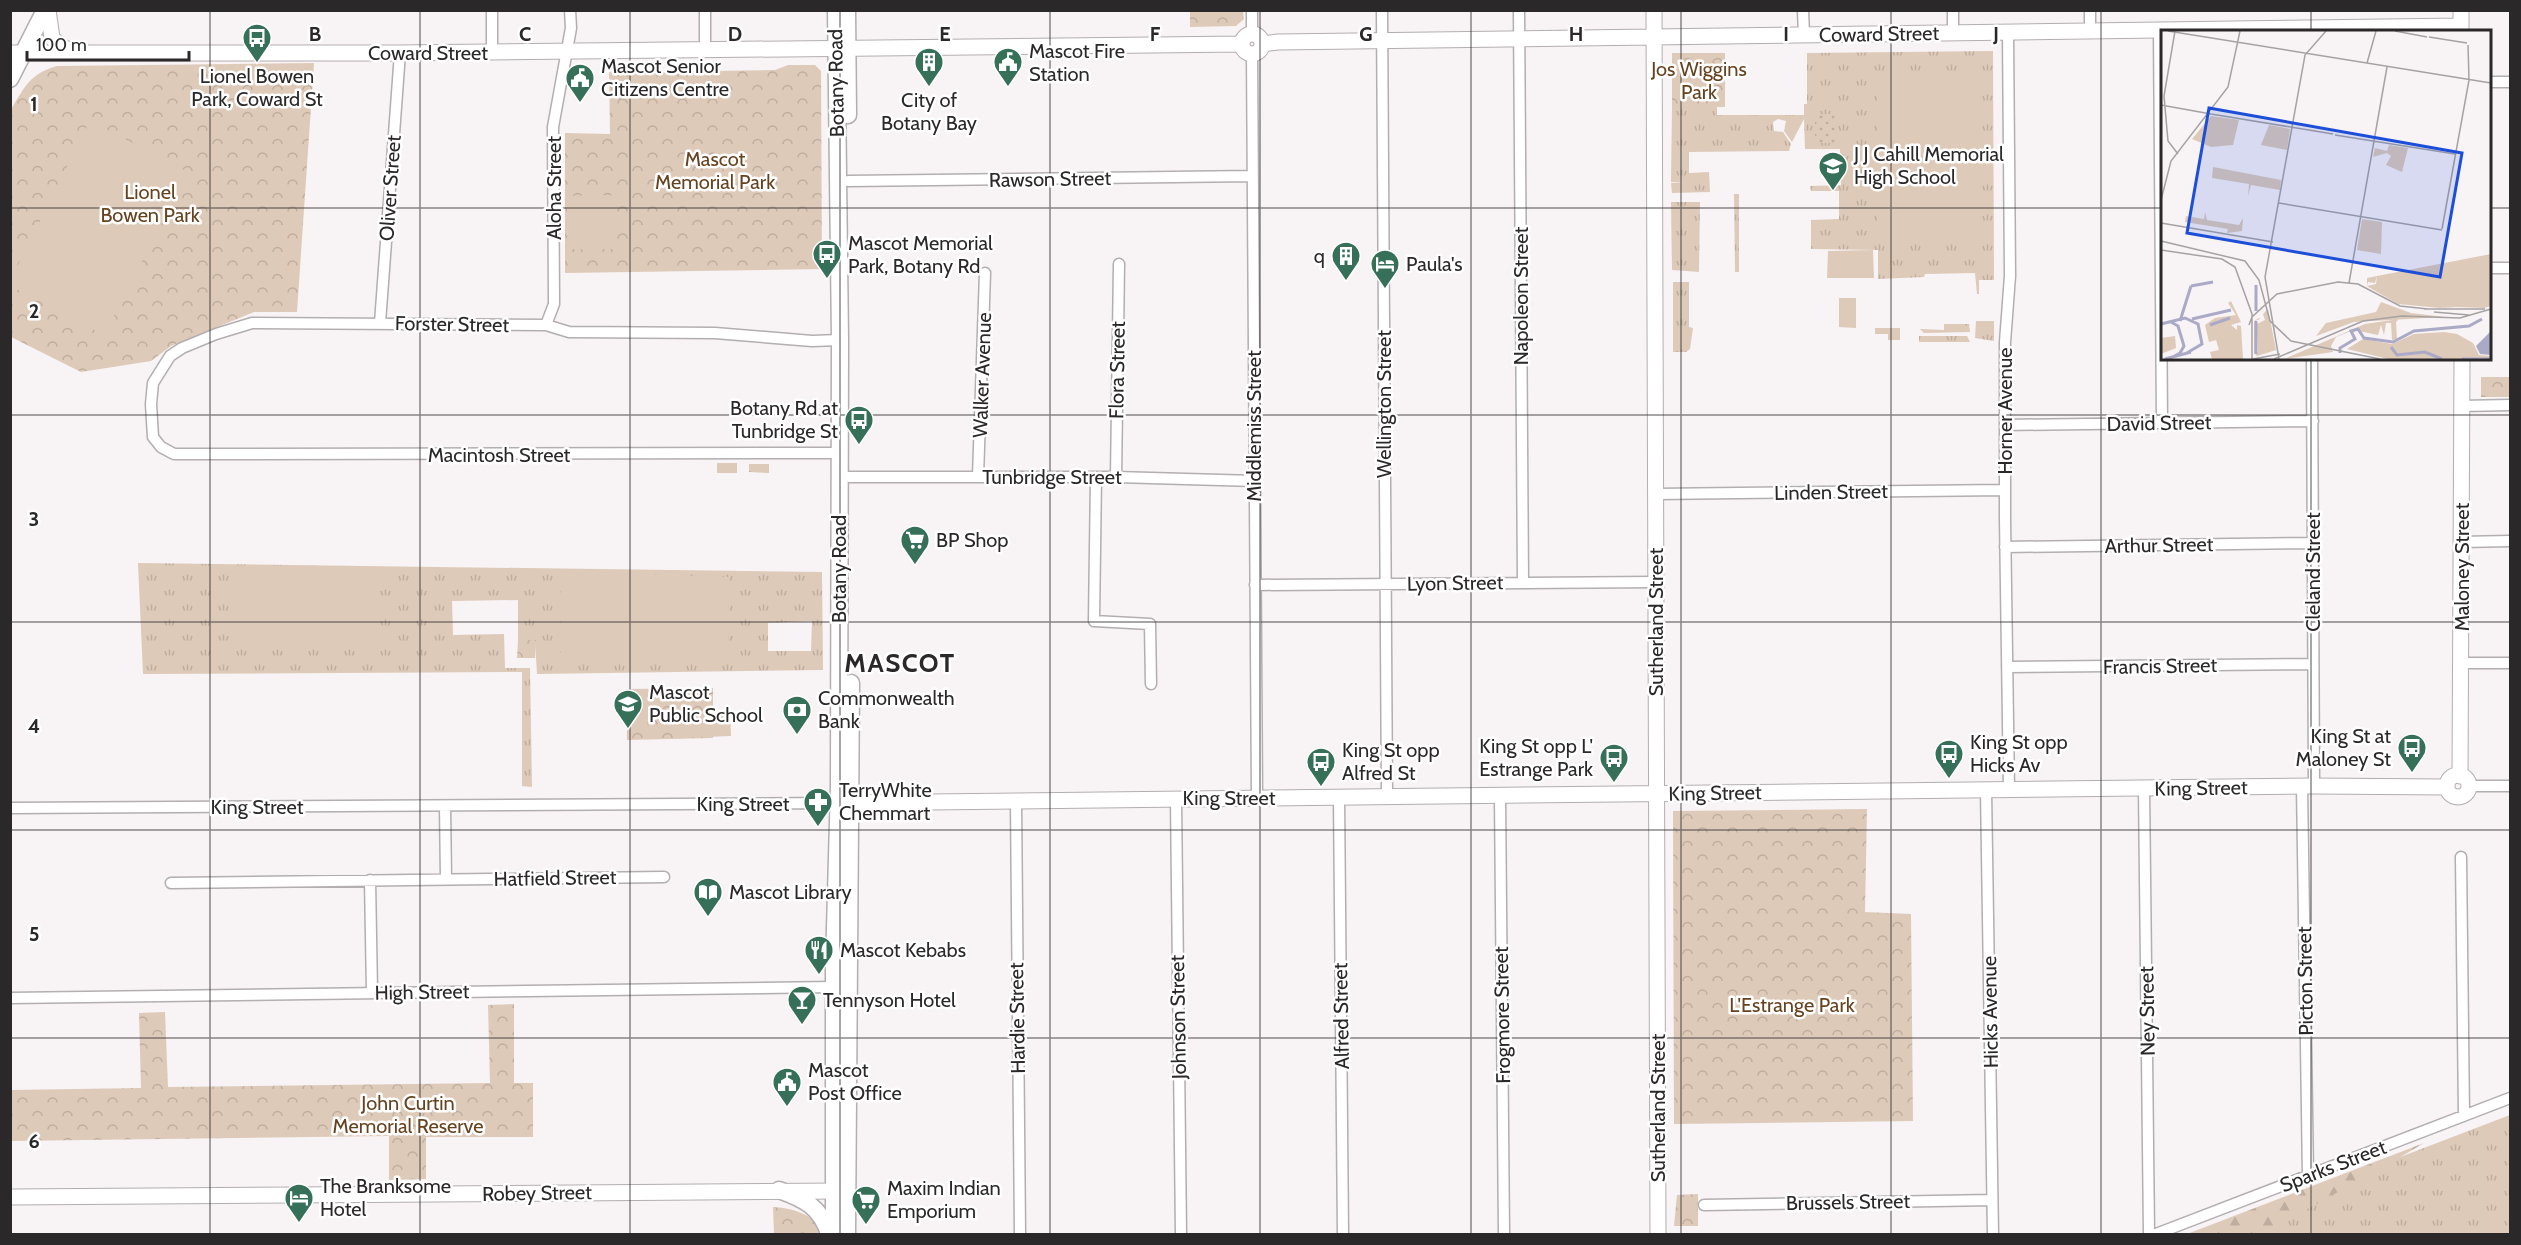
<svg xmlns="http://www.w3.org/2000/svg" width="2521" height="1245" font-family="Cabin,sans-serif">
	<style>
		.grass { fill: url(#grass-tufts); fill-rule: evenodd }
		.forest { fill: url(#forest-firs) }
		.park { fill: url(#park-crowns) }
		.garden { fill: url(#garden-dots) }
		.pitch { fill: #decab9 }
		.lines { fill: none; stroke-linecap: round; stroke-linejoin: round }
		.street-casing { stroke: #b3aeb0; stroke-width: 13 }
		.secondary-casing { stroke: #b3aeb0; stroke-width: 17 }
		.primary-casing { stroke: #b3aeb0; stroke-width: 19 }
		.street { stroke: #fff; stroke-width: 10 }
		.secondary { stroke: #fff; stroke-width: 15 }
		.primary { stroke: #fff; stroke-width: 16 }
		.grid { fill: none; stroke: #2a2829; stroke-width: 1.5; stroke-opacity: 0.55 }
		.labels { text-anchor: middle; stroke-width: 5; stroke-linejoin: round; paint-order: stroke }
		.street-label { font-size: 20px; fill: #2a2829; stroke: #fff }
		.poi-label { font-size: 20px; fill: #2a2829; stroke: #fff; text-anchor: start }
		.park-label { font-size: 20px; fill: #67421f; stroke: #fff }
		.district-label { font-size: 26px; font-weight: bold; letter-spacing: 1.5px; fill: #2a2829; stroke: #fff }
		.inset-river { fill: none; stroke: #aaaac7; stroke-width: 3 }
		.inset-road { fill: none; stroke: #a6a2a3; stroke-width: 1.5 }
		.view { fill: #1d4ed8; fill-opacity: 0.15; stroke: #1d4ed8; stroke-width: 3 }
		.inset-edge { fill: none; stroke: #2a2829; stroke-width: 3 }
		.grid-label { font-size: 20px; text-anchor: middle; font-weight: bold; fill: #2a2829; stroke: #fff; stroke-width: 5; stroke-linejoin: round; paint-order: stroke }
	</style>
	<defs>
		<pattern id="grass-tufts" width="24" height="20" patternUnits="userSpaceOnUse" patternTransform="scale(1.5)"><rect width="24" height="20" fill="#decab9"/><path d="M3 7l-1-3M5 7V3M7 7l1-3M15 17l-1-3M17 17v-4M19 17l1-3" fill="none" stroke="#bfae9f"/></pattern>
		<pattern id="forest-firs" width="22" height="20" patternUnits="userSpaceOnUse" patternTransform="scale(1.5)"><rect width="22" height="20" fill="#decab9"/><path d="M5 1l3.5 6h-7zM16 11l3.5 6h-7z" fill="#bfae9f"/></pattern>
		<pattern id="park-crowns" width="20" height="18" patternUnits="userSpaceOnUse" patternTransform="scale(1.5)"><rect width="20" height="18" fill="#decab9"/><path d="M2 6a3 3 0 1 1 6 0M12 15a3 3 0 1 1 6 0" fill="none" stroke="#bfae9f"/></pattern>
		<pattern id="garden-dots" width="8" height="8" patternUnits="userSpaceOnUse" patternTransform="scale(1.5)"><rect width="8" height="8" fill="#decab9"/><path d="M2 2h.1M6 6h.1" fill="none" stroke="#bfae9f" stroke-width="1.8" stroke-linecap="round"/></pattern>
	</defs>
	<rect width="100%" height="100%" fill="#f8f3f5"/>
	<!-- grass -->
	<path class="grass" d="M1993,51L1994,280H1979V294H1977L1975,273L1925,274L1924,277L1878,279V250L1811,249V220L1839,219V191H1811L1810,186L1841,185L1840,149H1805L1804,119L1792,142L1784,131L1786,121L1778,119L1773,122L1774,131L1783,132L1791,144L1789,151L1689,152V173L1709,172L1710,192L1672,193L1671,183L1684,182H1671L1672,107H1717V115H1804V104H1807V53Z
		M1734,194H1739V272H1735Z
		M1671,202H1700L1699,272L1672,270Z
		M1673,282H1689V327L1693,328L1690,349L1686,352H1673Z
		M1976,321H1994V341L1975,338Z
		M1944,324H1969L1970,332L1924,333L1920,329L1944,330Z
		M1875,328H1900V340H1888V334H1875Z
		M1919,336H1967L1970,342H1919Z
		M717,463H737V473H717Z
		M749,464H769V473L749,472Z
		M138,563L822,572L823,670L537,674L535,641L518,640V600L452,601L453,635L504,634L505,668H530L532,787L522,786V672L143,674ZM812,621L811,651H768V623Z
		M2510,1115V1234H2199Z"/>
	<!-- forest -->
	<path class="forest" d="M2424,1143L2397,1159L2374,1179L2338,1192L2263,1234H2187Z"/>
	<!-- park -->
	<path class="park" d="M1190,11H1243L1244,19L1236,26L1190,27Z
		M1672,53H1725V107H1672Z
		M314,63L297,312H254L171,346L151,361L81,372L11,337L10,111C25,87 29,74 57,66Z
		M788,65H815L821,71L822,269L565,273V133L610,134L609,67L621,66L637,72L775,70Z
		M2481,377H2510V397H2481Z
		M518,640H536L535,658H517Z
		M713,688V738L627,740L626,689Z
		M1867,809L1865,912L1911,914L1913,1121L1674,1124L1673,811Z
		M514,1004V1083H533V1137H426V1179L389,1180V1136L11,1141V1090L141,1088L139,1013L165,1012L168,1087L490,1083L488,1005Z
		M1698,1194V1226H1674L1677,1195Z
		M773,1207C790,1208 819,1214 818,1234H774Z"/>
	<!-- garden -->
	<path class="garden" d="M1815,114H1835V143H1815Z"/>
	<!-- pitch -->
	<path class="pitch" d="M1979,72L1981,239L1878,240V74Z
		M90,121L188,172L104,335L11,286V279Z
		M616,195L617,249H567V196Z
		M1873,250L1874,278H1827L1828,251Z
		M1839,298H1856V328L1839,327Z
		M561,572L729,577L728,661L561,658Z
		M229,574H380V644H229Z
		M730,710L731,736L679,738V711Z"/>
	<g class="lines">
		<!-- street casing -->
		<g class="street-casing">
			<path id="street" d="M492,10V52
				M1252,10V34
				M1382,10L1387,797
				M1519,10L1523,582
				M1803,10L1804,35
				M1953,10V33
				M2159,31L2162,423
				M2090,32V10
				M2008,33L2010,276L2005,342V519L2009,790
				M705,49V10
				M1252,54L1257,798
				M2490,82H2510
				M848,181L1252,176
				M2490,268H2510
				M380,323L400,53
				M546,325L554,304L553,127L571,28L570,10
				M2312,358L2314,786
				M2462,406L2510,405
				M2005,425L2313,421
				M840,453L174,454L161,447L153,437L151,404L153,383L170,356L182,348L216,334L252,323L546,325L569,332L715,333L812,341L840,340
				M978,476L985,273
				M849,477H1116L1255,481
				M1096,477L1094,621L1150,624L1151,684
				M1116,477L1119,264
				M1656,494L2005,490
				M2461,542L2510,541
				M2005,547L2313,543
				M1255,585L1656,582
				M2462,663H2510
				M2007,667L2312,664
				M2302,786L2308,1176
				M2469,786H2510
				M2144,788L2149,1234
				M1986,790L1993,1234
				M1500,796L1504,1234
				M1339,797L1343,1234
				M1176,799L1181,1234
				M1016,802L1020,1234
				M445,806L446,879
				M10,808L837,803
				M2461,857L2464,1116
				M370,880L372,992
				M171,883L664,877
				M10,998L834,987
				M1704,1205L1992,1200
				M2156,1234L2510,1098"/>
		</g>
		<!-- secondary casing -->
		<g class="secondary-casing">
			<path id="secondary" d="M48,10L52,38L62,47L73,51
				M1654,10L1658,1234
				M2461,32V10
				M1242 44a10 10 0 1 1 20 0a10 10 0 1 1-20 0Z
				M1262,44L1278,42L2461,26
				M10,53H400L1242,44
				M2447 786a11 11 0 1 1 22 0a11 11 0 1 1-22 0Z
				M2460,776L2462,358
				M840,803L2314,786L2447,787
				M10,1197L844,1191"/>
		</g>
		<!-- primary casing -->
		<g class="primary-casing">
			<path id="primary" d="M847,10L848,115
				M10,79L45,10
				M779,1190C804,1199 821,1207 829,1234
				M834,1234V964L839,786L840,340L836,10
				M847,1234L851,683"/>
		</g>
		<!-- street -->
		<use href="#street" class="street"/>
		<!-- secondary -->
		<use href="#secondary" class="secondary"/>
		<!-- primary -->
		<use href="#primary" class="primary"/>
	</g>
	<!-- grid -->
	<path class="grid" d="M210,10V1234M420,10V1234M630,10V1234M840,10V1234M1050,10V1234M1260,10V1234M1471,10V1234M1681,10V1234M1891,10V1234M2101,10V1234M2311,10V32M10,208H2162M2490,208H2510M2311,358V1234M10,415H2510M10,622H2510M10,830H2510M10,1038H2510"/>
	<!-- icons -->
	<defs>
		<g id="bus-pin" transform="scale(1.5)"><path d="M0 17L-7.5 6A9.5 9.5 0 1 1 7.5 6Z" fill="#367059" stroke="#fff"/><path d="M-5-6H5V4H4V6H2V4H-2V6H-4V4H-5ZM-3.5-4V0h7V-4ZM-3.5 1.2v1.5H-2V1.2ZM2 1.2v1.5H3.5V1.2Z" fill="#fff"/></g>
		<g id="building-pin" transform="scale(1.5)"><path d="M0 17L-7.5 6A9.5 9.5 0 1 1 7.5 6Z" fill="#367059" stroke="#fff"/><path d="M-4-6H4V6H1V3H-1V6H-4ZM-2.5-4.3h1.7v1.8h-1.7ZM.8-4.3h1.7v1.8H.8ZM-2.5-1h1.7V.8h-1.7ZM.8-1h1.7V.8H.8Z" fill="#fff"/></g>
		<g id="civic-pin" transform="scale(1.5)"><path d="M0 17L-7.5 6A9.5 9.5 0 1 1 7.5 6Z" fill="#367059" stroke="#fff"/><path d="M-.6-6.5H3V-4.5H.6V-3L4-1V1h2V6H-6V1h2V-1L-.6-3ZM-1.2 2.5V6h2.4V2.5Z" fill="#fff"/></g>
		<g id="school-pin" transform="scale(1.5)"><path d="M0 17L-7.5 6A9.5 9.5 0 1 1 7.5 6Z" fill="#367059" stroke="#fff"/><path d="M0-5L7-2L0 1L-7-2ZM-4 1L0 2.5L4 1V4Q0 6-4 4Z" fill="#fff"/></g>
		<g id="hotel-pin" transform="scale(1.5)"><path d="M0 17L-7.5 6A9.5 9.5 0 1 1 7.5 6Z" fill="#367059" stroke="#fff"/><path d="M-6-4.5h1.5V1H6V5H4.5V3h-9V5H-6ZM-4 0a1.8 1.8 0 1 1 3.6 0ZM.5 0V-2.5h3Q6-2.5 6 0Z" fill="#fff"/></g>
		<g id="supermarket-pin" transform="scale(1.5)"><path d="M0 17L-7.5 6A9.5 9.5 0 1 1 7.5 6Z" fill="#367059" stroke="#fff"/><path d="M-6-5.5h2.5l.6 2H6L4.5 2H-2.5L-4.4-4H-6ZM-1.5 3.2a1.3 1.3 0 1 0 .1 0ZM3 3.2a1.3 1.3 0 1 0 .1 0Z" fill="#fff"/></g>
		<g id="bank-pin" transform="scale(1.5)"><path d="M0 17L-7.5 6A9.5 9.5 0 1 1 7.5 6Z" fill="#367059" stroke="#fff"/><path d="M-6-4H6V4H-6ZM0-2.3a2.3 2.3 0 1 0 0 4.6a2.3 2.3 0 1 0 0-4.6Z" fill="#fff"/></g>
		<g id="pharmacy-pin" transform="scale(1.5)"><path d="M0 17L-7.5 6A9.5 9.5 0 1 1 7.5 6Z" fill="#367059" stroke="#fff"/><path d="M-2-6h4v4h4v4h-4v4h-4v-4h-4v-4h4Z" fill="#fff"/></g>
		<g id="library-pin" transform="scale(1.5)"><path d="M0 17L-7.5 6A9.5 9.5 0 1 1 7.5 6Z" fill="#367059" stroke="#fff"/><path d="M-6-4Q-3-5.5-.7-3.5V5Q-3 3-6 4ZM6-4Q3-5.5 .7-3.5V5Q3 3 6 4Z" fill="#fff"/></g>
		<g id="restaurant-pin" transform="scale(1.5)"><path d="M0 17L-7.5 6A9.5 9.5 0 1 1 7.5 6Z" fill="#367059" stroke="#fff"/><path d="M-5-6h1v4h1v-4h1v4h1v-4h1v5L-1.5 .5V6h-2V.5L-5-1ZM5-6V6H3V1.5H1.5Q1.5-4 5-6Z" fill="#fff"/></g>
		<g id="bar-pin" transform="scale(1.5)"><path d="M0 17L-7.5 6A9.5 9.5 0 1 1 7.5 6Z" fill="#367059" stroke="#fff"/><path d="M-6-5H6L.8 .8V4.5H3.5V6h-7V4.5H-.8V.8Z" fill="#fff"/></g>
	</defs>
	<g fill-rule="evenodd">
		<use href="#bus-pin" x="257" y="38"/>
		<use href="#building-pin" x="929" y="62"/>
		<use href="#civic-pin" x="1008" y="62"/>
		<use href="#civic-pin" x="580" y="78"/>
		<use href="#school-pin" x="1833" y="166"/>
		<use href="#bus-pin" x="827" y="254"/>
		<use href="#building-pin" x="1346" y="256"/>
		<use href="#hotel-pin" x="1385" y="264"/>
		<use href="#bus-pin" x="859" y="420"/>
		<use href="#supermarket-pin" x="915" y="540"/>
		<use href="#school-pin" x="628" y="704"/>
		<use href="#bank-pin" x="797" y="710"/>
		<use href="#bus-pin" x="2412" y="748"/>
		<use href="#bus-pin" x="1949" y="754"/>
		<use href="#bus-pin" x="1614" y="758"/>
		<use href="#bus-pin" x="1321" y="762"/>
		<use href="#pharmacy-pin" x="818" y="802"/>
		<use href="#library-pin" x="708" y="892"/>
		<use href="#restaurant-pin" x="819" y="950"/>
		<use href="#bar-pin" x="802" y="1000"/>
		<use href="#civic-pin" x="787" y="1082"/>
		<use href="#hotel-pin" x="299" y="1198"/>
		<use href="#supermarket-pin" x="866" y="1200"/>
	</g>
	<g class="labels">
		<!-- street labels -->
		<g class="street-label">
			<text transform="translate(1879 34) rotate(-1)" y="7">Coward Street</text>
			<text x="428" y="60">Coward Street</text>
			<text transform="translate(836 83) rotate(-91)" y="7">Botany Road</text>
			<text transform="translate(1050 179) rotate(-1)" y="7">Rawson Street</text>
			<text transform="translate(390 188) rotate(-86)" y="7">Oliver Street</text>
			<text transform="translate(554 188) rotate(-90)" y="7">Aloha Street</text>
			<text transform="translate(1521 296) rotate(-90)" y="7">Napoleon Street</text>
			<text transform="translate(452 324) rotate(1)" y="7">Forster Street</text>
			<text transform="translate(1117 370) rotate(-89)" y="7">Flora Street</text>
			<text transform="translate(982 375) rotate(-88)" y="7">Walker Avenue</text>
			<text transform="translate(1384 404) rotate(-90)" y="7">Wellington Street</text>
			<text transform="translate(2005 411) rotate(-90)" y="7">Horner Avenue</text>
			<text transform="translate(2159 423) rotate(-1)" y="7">David Street</text>
			<text transform="translate(1254 426) rotate(-90)" y="7">Middlemiss Street</text>
			<text x="499" y="462">Macintosh Street</text>
			<text x="1052" y="484">Tunbridge Street</text>
			<text transform="translate(1831 492) rotate(-1)" y="7">Linden Street</text>
			<text transform="translate(2159 545) rotate(-1)" y="7">Arthur Street</text>
			<text transform="translate(2462 567) rotate(-90)" y="7">Maloney Street</text>
			<text transform="translate(839 569) rotate(-90)" y="7">Botany Road</text>
			<text transform="translate(2313 572) rotate(-90)" y="7">Cleland Street</text>
			<text transform="translate(1455 583) rotate(-1)" y="7">Lyon Street</text>
			<text transform="translate(1656 622) rotate(-90)" y="7">Sutherland Street</text>
			<text transform="translate(2160 666) rotate(-1)" y="7">Francis Street</text>
			<text transform="translate(2201 788) rotate(-1)" y="7">King Street</text>
			<text transform="translate(1715 793) rotate(-1)" y="7">King Street</text>
			<text x="1229" y="805">King Street</text>
			<text x="743" y="811">King Street</text>
			<text x="257" y="814">King Street</text>
			<text transform="translate(555 878) rotate(-1)" y="7">Hatfield Street</text>
			<text transform="translate(2305 981) rotate(-91)" y="7">Picton Street</text>
			<text transform="translate(422 992) rotate(-1)" y="7">High Street</text>
			<text transform="translate(2147 1011) rotate(-91)" y="7">Ney Street</text>
			<text transform="translate(1990 1012) rotate(-91)" y="7">Hicks Avenue</text>
			<text transform="translate(1502 1015) rotate(-91)" y="7">Frogmore Street</text>
			<text transform="translate(1341 1016) rotate(-91)" y="7">Alfred Street</text>
			<text transform="translate(1178 1017) rotate(-91)" y="7">Johnson Street</text>
			<text transform="translate(1017 1018) rotate(-91)" y="7">Hardie Street</text>
			<text transform="translate(1658 1108) rotate(-90)" y="7">Sutherland Street</text>
			<text transform="translate(2333 1166) rotate(-21)" y="7">Sparks Street</text>
			<text transform="translate(537 1193) rotate(-1)" y="7">Robey Street</text>
			<text transform="translate(1848 1202) rotate(-1)" y="7">Brussels Street</text>
		</g>
		<!-- poi labels -->
		<g class="poi-label">
			<text x="1029" y="58">Mascot Fire<tspan x="1029" dy="23">Station</tspan></text>
			<text x="601" y="73">Mascot Senior<tspan x="601" dy="23">Citizens Centre</tspan></text>
			<text x="257" y="83" text-anchor="middle">Lionel Bowen<tspan x="257" dy="23">Park, Coward St</tspan></text>
			<text x="929" y="107" text-anchor="middle">City of<tspan x="929" dy="23">Botany Bay</tspan></text>
			<text x="1854" y="161">J J Cahill Memorial<tspan x="1854" dy="23">High School</tspan></text>
			<text x="848" y="250">Mascot Memorial<tspan x="848" dy="23">Park, Botany Rd</tspan></text>
			<text x="1325" y="263" text-anchor="end">q</text>
			<text x="1406" y="271">Paula's</text>
			<text x="838" y="415" text-anchor="end">Botany Rd at<tspan x="838" dy="23">Tunbridge St</tspan></text>
			<text x="936" y="547">BP Shop</text>
			<text x="649" y="699">Mascot<tspan x="649" dy="23">Public School</tspan></text>
			<text x="818" y="705">Commonwealth<tspan x="818" dy="23">Bank</tspan></text>
			<text x="2391" y="743" text-anchor="end">King St at<tspan x="2391" dy="23">Maloney St</tspan></text>
			<text x="1970" y="749">King St opp<tspan x="1970" dy="23">Hicks Av</tspan></text>
			<text x="1593" y="753" text-anchor="end">King St opp L'<tspan x="1593" dy="23">Estrange Park</tspan></text>
			<text x="1342" y="757">King St opp<tspan x="1342" dy="23">Alfred St</tspan></text>
			<text x="839" y="797">TerryWhite<tspan x="839" dy="23">Chemmart</tspan></text>
			<text x="729" y="899">Mascot Library</text>
			<text x="840" y="957">Mascot Kebabs</text>
			<text x="823" y="1007">Tennyson Hotel</text>
			<text x="808" y="1077">Mascot<tspan x="808" dy="23">Post Office</tspan></text>
			<text x="320" y="1193">The Branksome<tspan x="320" dy="23">Hotel</tspan></text>
			<text x="887" y="1195">Maxim Indian<tspan x="887" dy="23">Emporium</tspan></text>
		</g>
		<!-- park labels -->
		<g class="park-label">
			<text x="1699" y="76">Jos Wiggins<tspan x="1699" dy="23">Park</tspan></text>
			<text x="715" y="166">Mascot<tspan x="715" dy="23">Memorial Park</tspan></text>
			<text x="150" y="199">Lionel<tspan x="150" dy="23">Bowen Park</tspan></text>
			<text x="1792" y="1012">L'Estrange Park</text>
			<text x="408" y="1110">John Curtin<tspan x="408" dy="23">Memorial Reserve</tspan></text>
		</g>
		<!-- district labels -->
		<g class="district-label">
			<text x="900" y="672">MASCOT</text>
		</g>
	</g>
	<!-- overview -->
	<g transform="translate(2161 30)">
		<rect width="330" height="330" fill="#f8f3f5"/>
		<path d="M228,115L247,118L241,142L225,135L230,126L226,123L212,127L214,118L226,121ZM52,137L120,150L119,160L90,155L87,166L88,154L51,148ZM330,224V276L323,278L269,276L229,269L206,256L215,254L216,246ZM70,271L80,292L70,295L76,300V295L80,296L82,329H51L49,322L58,320L55,310L48,312L44,295L54,288L75,285L67,273ZM107,279L115,320L96,326L93,323V291L98,288L99,289L94,291V324L97,322L96,294L104,290L102,284ZM283,302L296,304L312,313L318,325L330,326V329H227L186,319L202,309L231,314L253,304ZM14,306L15,318L0,324V308Z" fill="#decab9"/>
		<path d="M216,246L214,253L207,252L206,256L225,265L251,262L250,272L309,276L330,271V275L279,278L237,274L206,256V248ZM220,272L250,283L284,287L193,292L155,306L165,293L215,282ZM238,289L235,292L236,309L231,310L230,293H225L223,305L220,295L217,305L193,300L175,307L170,316L172,322L123,329L204,294Z" fill="#decab9"/>
		<path d="M50,86L78,90L72,115L50,117L31,109ZM108,95L129,99L126,120L100,115ZM44,182L46,190L78,195L82,188L81,201L66,203L67,199L24,192L25,186L43,189ZM201,189L221,192L220,224L196,220Z" fill="#decab9"/>
		<path d="M46 103a8 8 0 1 1 16 0a8 8 0 1 1-16 0Z" fill="#decab9"/>
		<path d="M330,301V325L319,324L315,316Z" fill="#aaaac7"/>
		<path class="inset-river" d="M95,255V281M30,256L52,252M31,289L70,280M19,291L30,256M95,291V324M10,292L17,296L23,316L19,323L10,328M0,294L24,288L37,294L41,314L24,324M49,295L69,288M230,317L236,325L264,322L281,329M179,323V318L194,309L190,301L197,299L203,308L232,312L253,301L308,296L321,289M4,329L30,322M301,329H329"/>
		<path class="inset-road" d="M7,1L330,53M14,1L3,66L7,111L17,124M234,1L266,7M268,7L306,13M307,15L308,50M206,33L215,1M0,75L50,84M50,84L172,104M174,105L294,124M0,170L10,131L67,57L79,1M118,173L281,200M0,193L112,212M281,199L308,50M0,211L84,231L98,250L109,291L130,311L219,329M0,220L61,229L74,237L91,284V329M188,253L226,37M263,279H324M273,282L308,285M88,295L91,287L116,264L177,252L197,254L239,276L267,279M92,329L119,324M113,329L202,291L241,286L299,288L330,279M118,329L104,247L144,25L165,1"/>
		<path class="view" d="M48,78L301,123L279,247L26,203Z"/>
		<rect width="330" height="330" class="inset-edge"/>
	</g>
	<g class="grid-label">
		<text x="315" y="41">B</text>
		<text x="525" y="41">C</text>
		<text x="735" y="41">D</text>
		<text x="945" y="41">E</text>
		<text x="1155" y="41">F</text>
		<text x="1366" y="41">G</text>
		<text x="1576" y="41">H</text>
		<text x="1786" y="41">I</text>
		<text x="1996" y="41">J</text>
		<text x="34" y="111">1</text>
		<text x="34" y="318">2</text>
		<text x="34" y="526">3</text>
		<text x="34" y="733">4</text>
		<text x="34" y="941">5</text>
		<text x="34" y="1148">6</text>
	</g>
	<!-- border -->
	<rect width="2521" height="1245" fill="none" stroke="#2a2829" stroke-width="24"/>
	<!-- scale -->
	<path d="M27 51v9h162v-9" fill="none" stroke="#2a2829" stroke-width="3"/>
	<text x="36" y="51" font-size="18" fill="#2a2829" stroke="#ffffff" stroke-width="4.5" paint-order="stroke">100 m</text>
</svg>
